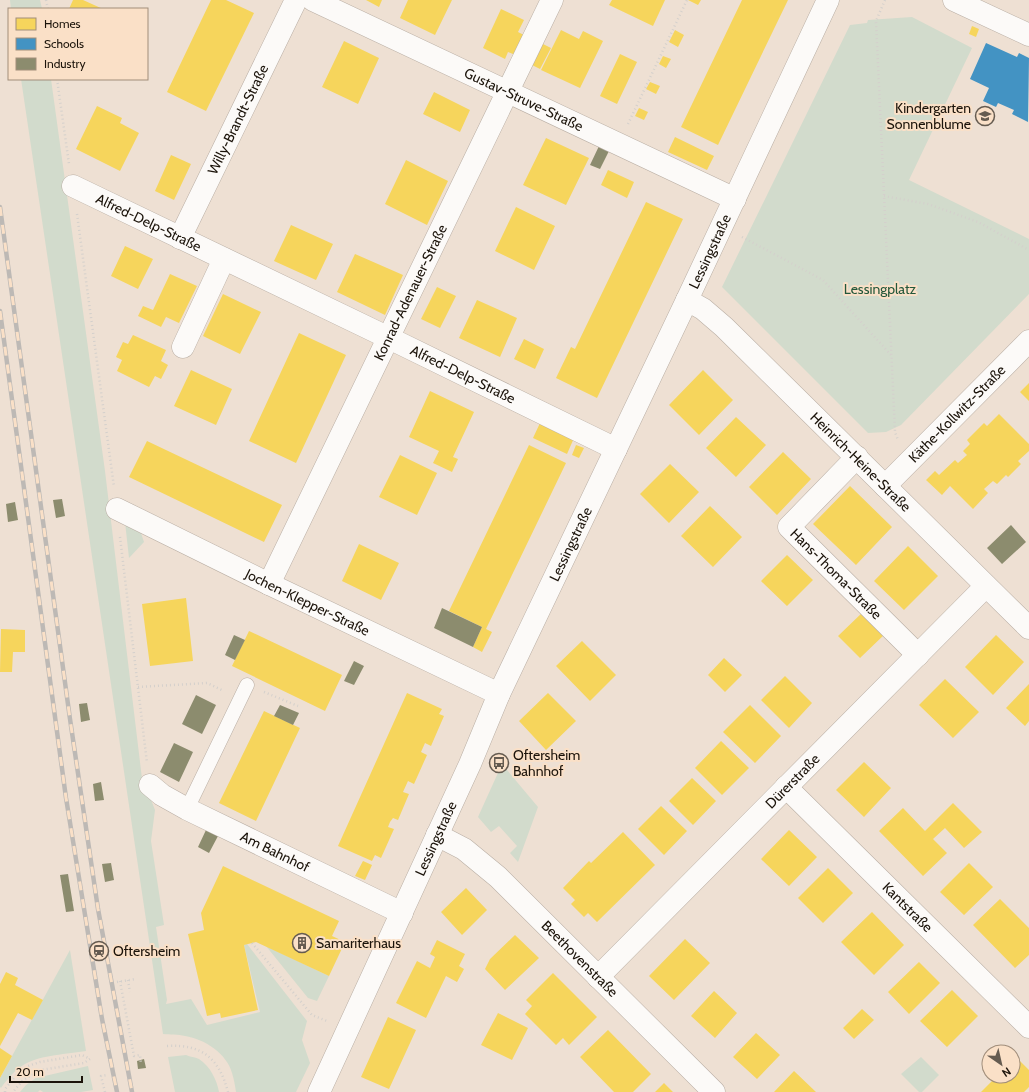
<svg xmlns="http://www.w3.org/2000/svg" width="1029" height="1092" font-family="Cabin,sans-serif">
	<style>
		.green { fill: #d2dbcc }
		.homes { fill: #f6d55c }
		.schools { fill: #4393c3 }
		.industry { fill: #8c8c6e }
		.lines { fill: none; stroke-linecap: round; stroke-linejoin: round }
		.service-casing { stroke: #b9aea4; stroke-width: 15 }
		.minor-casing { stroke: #b9aea4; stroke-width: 23 }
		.path { stroke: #d4d0cc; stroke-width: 2.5; stroke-dasharray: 1 3; stroke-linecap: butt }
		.service { stroke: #fcfaf8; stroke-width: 14 }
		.minor { stroke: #fcfaf8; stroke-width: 22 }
		.rail-casing { stroke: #bdb9b5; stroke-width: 4.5 }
		.rail { stroke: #fae0c7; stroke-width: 3; stroke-dasharray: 9; stroke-linecap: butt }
		.labels { text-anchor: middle; stroke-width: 4; stroke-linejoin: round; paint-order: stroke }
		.street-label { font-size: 14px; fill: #1b130a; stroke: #fae0c7 }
		.poi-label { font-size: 14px; fill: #1b130a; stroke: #fae0c7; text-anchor: start }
		.park-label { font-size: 14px; fill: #23573a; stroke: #fae0c7 }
	</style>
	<rect width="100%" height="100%" fill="#eee0d3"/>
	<!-- green -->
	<path class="green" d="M10,0H40L42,9H11Z
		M912,17L972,48L909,180L1029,239V294L901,425L886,432L868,433L722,287L850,25L867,23L868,20Z
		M21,79H51L105,471L143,787L148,792L155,810L151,841L164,925L156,927L167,1000L166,1004L191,999L207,1025L260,1012L244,945L247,944L307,1021L302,1040L310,1063L296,1092H236C235,1086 234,1079 232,1073C227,1054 205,1039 185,1036C178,1034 170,1035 163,1034Z
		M125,522L141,533L144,542L129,558Z
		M502,764L538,807L518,862L510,853L517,846L499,826L491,832L478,817Z
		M266,946L329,976L317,1001L308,998Z
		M70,950L86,1051C68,1054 41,1055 25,1064C15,1070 8,1078 1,1088L0,1087V1078Z
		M186,1055C190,1057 195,1057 199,1059C210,1066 217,1080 219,1092H175L168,1057Z
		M921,1057L939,1075L922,1092H919L901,1074Z
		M88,1066L93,1090L81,1092H43L40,1090L38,1092H20L26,1085L36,1078Z"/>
	<!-- homes -->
	<path class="homes" d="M73,0H83L103,9H69Z
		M211,0H226L254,13L206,111L167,92Z
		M366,0H382L379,7Z
		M408,0H452L435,35L400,18Z
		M612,0H665L653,26L609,5Z
		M688,0H701L698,5Z
		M742,0H788L718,145L681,127Z
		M501,9L524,20L518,32L528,37L518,56L508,52L505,59L483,48Z
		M972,26L979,29L976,37L969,34Z
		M561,30L579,39L583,31L603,41L580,88L541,70Z
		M675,30L684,35L678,47L669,42Z
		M344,41L379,58L358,104L322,87Z
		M541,43L551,48L540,69L530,64Z
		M620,54L637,62L617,104L600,96Z
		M663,56L671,59L666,68L659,64Z
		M650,82L660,86L656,94L646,89Z
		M434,92L470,110L460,132L423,114Z
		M97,106L122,118L120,123L139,133L120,171L76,149Z
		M639,108L648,112L644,120L635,116Z
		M675,137L714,156L707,170L668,152Z
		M546,138L589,158L566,205L523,185Z
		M171,155L191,164L174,200L155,191Z
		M406,160L448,181L427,225L385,204Z
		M608,170L634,182L627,198L601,185Z
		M646,202L683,219L597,398L556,378L571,347L575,349Z
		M516,207L555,226L534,270L495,251Z
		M291,225L333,244L316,280L274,261Z
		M125,246L153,259L138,289L111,276Z
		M355,254L403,275L385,315L337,292Z
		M170,274L197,286L179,323L166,317L161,327L138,316L143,306L153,310Z
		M437,287L456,296L440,328L421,319Z
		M223,294L261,312L240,354L203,336Z
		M477,300L517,318L500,357L459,338Z
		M299,333L346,355L296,463L249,441Z
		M133,335L166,350L161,361L168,365L161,379L155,376L149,387L117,371L122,360L116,357L123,342L128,344Z
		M524,339L544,349L535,369L514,359Z
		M191,370L232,389L216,425L174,406Z
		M703,370L733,400L699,435L669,405Z
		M1029,383V401L1020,392Z
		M430,391L474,412L453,457L458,459L452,472L433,463L439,451L409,437Z
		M999,414L1029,444V451L1018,461L1021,464L1008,477L1006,475L997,484L993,481L984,489L988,493L973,509L950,486L942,495L926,480L935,471L939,475L955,460L958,463L967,455L963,451L970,444L967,440L984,423L987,426Z
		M736,417L766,445L736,477L706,448Z
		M540,423L574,438L567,454L533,438Z
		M147,441L282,505L264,542L129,477Z
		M529,445L566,463L486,629L492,632L482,652L473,647L482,627L449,611Z
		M576,445L584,448L579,458L572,455Z
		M783,452L811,479L777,515L749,487Z
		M400,455L437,473L417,515L379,497Z
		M670,464L699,492L669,523L640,494Z
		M850,486L892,527L856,565L813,524Z
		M710,506L742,537L713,567L681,536Z
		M359,544L399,563L381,600L342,581Z
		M908,546L938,576L904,610L874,581Z
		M787,555L813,580L787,606L761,581Z
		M186,598L193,661L150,666L142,604Z
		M864,611L886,633L860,658L838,636Z
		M1,629L25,630V652H13L12,672H0Z
		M249,631L342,675L325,711L232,666Z
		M996,635L1024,662L993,695L965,667Z
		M582,641L616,675L590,701L556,666Z
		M724,658L742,675L725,692L708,675Z
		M785,676L812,703L789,728L761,700Z
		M945,679L979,712L953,738L919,705Z
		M1029,684V721L1025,726L1006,708Z
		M407,693L442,709L439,714L444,716L431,746L425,743L421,752L427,755L414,784L408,781L403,792L409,794L398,820L393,818L390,822L388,827L394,829L381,858L375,855L372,861L338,846Z
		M548,693L576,721L546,750L519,721Z
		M750,705L781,736L755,763L723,732Z
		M264,711L300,728L256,821L219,803Z
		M721,741L749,768L722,795L695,768Z
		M864,762L891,788L864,817L836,790Z
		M692,778L716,801L693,825L669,801Z
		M953,803L982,832L964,848L945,828L933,839L947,853L923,876L879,831L903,808L925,831Z
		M661,806L687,831L664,855L638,829Z
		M789,830L817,857L789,886L761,859Z
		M623,832L655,865L597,922L588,913L584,917L571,904L575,900L563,888L589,861L591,863Z
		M363,861L372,865L365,880L355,876Z
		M969,863L993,887L964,915L940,892Z
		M223,866L339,921L332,936L345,942L329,976L256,942L244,945L258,1010L221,1018L220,1013L207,1016L188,934L204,930L201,913Z
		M828,868L853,893L823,923L798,898Z
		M466,888L487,910L462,935L441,912Z
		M1000,899L1029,928V955L1015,968L973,925Z
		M872,912L904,945L874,975L841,942Z
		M515,935L539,958L505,990L485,969L490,959Z
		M685,939L710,963L674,1000L649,976Z
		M437,940L465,954L459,966L464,969L457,982L446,976L426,1018L396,1003L417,961L430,968L435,957L430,954Z
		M919,962L940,983L909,1014L888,992Z
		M6,972L18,978L15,985L43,1000L32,1020L18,1013L0,1046V984Z
		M553,973L597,1017L569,1045L563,1038L556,1045L525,1014L532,1006L526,1000Z
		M952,990L978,1016L947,1047L920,1021Z
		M714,991L737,1013L715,1038L691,1016Z
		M862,1009L874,1020L854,1039L843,1028Z
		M498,1013L528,1028L512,1060L481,1045Z
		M388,1017L416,1030L389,1089L361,1077Z
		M608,1030L651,1074L633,1092H614L580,1057Z
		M756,1033L780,1055L757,1079L733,1057Z
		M0,1048L12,1056L0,1078Z
		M1016,1057L1029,1070V1087L1024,1092H981L997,1076H1013V1060Z
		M794,1071L816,1092H774Z
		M664,1083L673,1092H655Z"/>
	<!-- schools -->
	<path class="schools" d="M986,43L1017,57L1019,53L1029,58L1028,122L1012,114L1014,110L998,103L996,107L983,101L989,88L970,79Z"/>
	<!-- industry -->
	<path class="industry" d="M599,146L609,151L600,169L590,165Z
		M62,499L65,516L56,518L53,500Z
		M15,502L18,520L8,522L6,504Z
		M1011,525L1026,542L1002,564L987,548Z
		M442,608L482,627L473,647L434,628Z
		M234,635L245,640L235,660L225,655Z
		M354,661L364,666L354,685L344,681Z
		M196,695L216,705L202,734L182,724Z
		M87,703L90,720L81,722L79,704Z
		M280,705L299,713L293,725L274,716Z
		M174,743L193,752L179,782L160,772Z
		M101,782L104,800L95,801L93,784Z
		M206,830L218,836L209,853L198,847Z
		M111,863L114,880L105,882L102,864Z
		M68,874L74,911L66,912L60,875Z
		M144,1059L146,1068L138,1069L137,1061Z"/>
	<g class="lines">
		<!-- service casing -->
		<g class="service-casing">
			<path id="service" d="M187,809L247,685"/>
		</g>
		<!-- minor casing -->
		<g class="minor-casing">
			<g id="minor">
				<path id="s1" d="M313,0L735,199"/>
				<path d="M954,0L1029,35"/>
				<path id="s2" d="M73,186L389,338L616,449"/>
				<path id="s3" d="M180,238L296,0"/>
				<path id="s4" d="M687,300L703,309L724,327L1029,628"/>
				<path d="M183,347L224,259"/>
				<path id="s5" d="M857,457L789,527L918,655"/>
				<path id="s6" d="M885,486L1029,341"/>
				<path id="s7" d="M117,509L269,584L499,694"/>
				<path id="s8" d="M269,584L552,0"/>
				<path id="s9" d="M150,785L162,795L187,809L402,913"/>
				<path id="s10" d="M786,787L1029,1027"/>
				<path id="s11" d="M437,835L464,849L498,877L714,1092"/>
				<path id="s12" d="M598,977L986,586"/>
				<path id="s13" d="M319,1092L470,764L499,694L687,300L828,0"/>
			</g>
		</g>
		<!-- path -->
		<path class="path" d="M46,0L48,9
			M885,0L876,21L895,432L898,440
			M57,79L69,164
			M628,124L687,0
			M884,196L928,204L978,222L1029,250
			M77,214L114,487
			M742,237L823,280L891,355
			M120,537L147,763
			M138,687L207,683L224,691
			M264,692L298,706
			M252,943L312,1015L327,1021
			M128,980L130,992
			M120,981L134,1056L140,1055L141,1064
			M117,982L136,979
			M167,1046C202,1044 219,1058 228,1092
			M5,1092V1089L17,1074L28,1066L40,1062L82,1055L90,1059L84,1063L41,1070L23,1080L13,1092
			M105,1092L101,1076L107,1075"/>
		<!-- service -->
		<use href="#service" class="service"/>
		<!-- minor -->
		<use href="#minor" class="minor"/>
		<!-- rail casing -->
		<g class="rail-casing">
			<path id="rail" d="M0,207L70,719L98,909L132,1092
				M0,311L66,798L102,1019L117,1092"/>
		</g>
		<!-- rail -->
		<use href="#rail" class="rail"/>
	</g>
	<!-- icons -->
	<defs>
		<g id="school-ring" transform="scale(1)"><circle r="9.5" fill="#fae0c7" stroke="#655b50" stroke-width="1.5"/><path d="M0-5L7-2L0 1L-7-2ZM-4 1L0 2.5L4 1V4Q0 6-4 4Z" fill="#655b50"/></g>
		<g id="bus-ring" transform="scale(1)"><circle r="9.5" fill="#fae0c7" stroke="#655b50" stroke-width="1.5"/><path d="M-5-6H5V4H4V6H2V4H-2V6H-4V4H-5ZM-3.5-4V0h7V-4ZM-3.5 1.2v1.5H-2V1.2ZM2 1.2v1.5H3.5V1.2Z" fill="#655b50"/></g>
		<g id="building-ring" transform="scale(1)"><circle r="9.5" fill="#fae0c7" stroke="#655b50" stroke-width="1.5"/><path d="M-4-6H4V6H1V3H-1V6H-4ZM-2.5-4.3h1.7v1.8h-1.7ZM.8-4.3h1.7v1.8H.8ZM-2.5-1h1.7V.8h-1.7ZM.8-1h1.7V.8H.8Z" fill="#655b50"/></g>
		<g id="station-ring" transform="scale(1)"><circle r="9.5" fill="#fae0c7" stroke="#655b50" stroke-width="1.5"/><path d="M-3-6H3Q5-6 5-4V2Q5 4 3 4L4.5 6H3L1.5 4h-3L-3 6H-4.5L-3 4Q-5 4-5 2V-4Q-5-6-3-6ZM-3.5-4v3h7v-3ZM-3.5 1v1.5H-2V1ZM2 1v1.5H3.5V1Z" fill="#655b50"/></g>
	</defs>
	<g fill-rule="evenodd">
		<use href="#school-ring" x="985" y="116"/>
		<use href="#bus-ring" x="499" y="763"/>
		<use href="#building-ring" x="302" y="943"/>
		<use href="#station-ring" x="99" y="951"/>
	</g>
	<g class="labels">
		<!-- street labels -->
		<g class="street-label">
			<text dy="5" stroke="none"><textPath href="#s1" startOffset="233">Gustav-Struve-Straße</textPath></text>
			<text dy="5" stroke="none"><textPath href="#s3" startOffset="132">Willy-Brandt-Straße</textPath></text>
			<text dy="5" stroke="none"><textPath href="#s2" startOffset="84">Alfred-Delp-Straße</textPath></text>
			<text dy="5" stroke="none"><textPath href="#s13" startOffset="927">Lessingstraße</textPath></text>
			<text dy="5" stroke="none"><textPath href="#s8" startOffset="324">Konrad-Adenauer-Straße</textPath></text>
			<text dy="5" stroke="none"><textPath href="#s2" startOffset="433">Alfred-Delp-Straße</textPath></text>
			<text dy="5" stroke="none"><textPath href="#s6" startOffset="102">Käthe-Kollwitz-Straße</textPath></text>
			<text dy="5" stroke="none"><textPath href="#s4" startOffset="238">Heinrich-Heine-Straße</textPath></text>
			<text dy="5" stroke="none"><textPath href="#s13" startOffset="603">Lessingstraße</textPath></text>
			<text dy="5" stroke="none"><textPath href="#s5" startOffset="164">Hans-Thoma-Straße</textPath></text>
			<text dy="5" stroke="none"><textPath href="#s7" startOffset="212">Jochen-Klepper-Straße</textPath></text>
			<text dy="5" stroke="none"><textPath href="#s12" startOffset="276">Dürerstraße</textPath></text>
			<text dy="5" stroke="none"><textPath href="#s13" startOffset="279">Lessingstraße</textPath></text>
			<text dy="5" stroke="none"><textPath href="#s9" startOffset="142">Am Bahnhof</textPath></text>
			<text dy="5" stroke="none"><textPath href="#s10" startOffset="171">Kantstraße</textPath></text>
			<text dy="5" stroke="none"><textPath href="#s11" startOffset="190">Beethovenstraße</textPath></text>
		</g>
		<!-- poi labels -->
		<g class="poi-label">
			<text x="971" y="113" text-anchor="end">Kindergarten<tspan x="971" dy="16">Sonnenblume</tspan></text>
			<text x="513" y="760">Oftersheim<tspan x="513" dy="16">Bahnhof</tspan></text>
			<text x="316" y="948">Samariterhaus</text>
			<text x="113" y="956">Oftersheim</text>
		</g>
		<!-- park labels -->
		<g class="park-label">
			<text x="880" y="294">Lessingplatz</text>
		</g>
	</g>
	<!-- legend -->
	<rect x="8" y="8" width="140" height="72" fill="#fae0c7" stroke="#a18e7b"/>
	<rect x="16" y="18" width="20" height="12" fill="#f6d55c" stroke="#a18e7b"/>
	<text x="44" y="28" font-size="12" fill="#1b130a">Homes</text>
	<rect x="16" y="38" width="20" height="12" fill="#4393c3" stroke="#a18e7b"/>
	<text x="44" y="48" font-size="12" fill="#1b130a">Schools</text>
	<rect x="16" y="58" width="20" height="12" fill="#8c8c6e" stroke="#a18e7b"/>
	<text x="44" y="68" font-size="12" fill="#1b130a">Industry</text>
	<!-- north arrow -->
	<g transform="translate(1001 1064) rotate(146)"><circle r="19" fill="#fae0c7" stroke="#a18e7b"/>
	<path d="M0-3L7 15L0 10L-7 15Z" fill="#655b50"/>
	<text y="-6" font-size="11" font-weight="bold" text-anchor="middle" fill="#1b130a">N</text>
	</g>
	<!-- scale -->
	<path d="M10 1076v6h72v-6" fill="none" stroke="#1b130a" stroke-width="2"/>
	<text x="16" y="1076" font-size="12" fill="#1b130a" stroke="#fae0c7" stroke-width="3" paint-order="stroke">20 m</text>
</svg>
